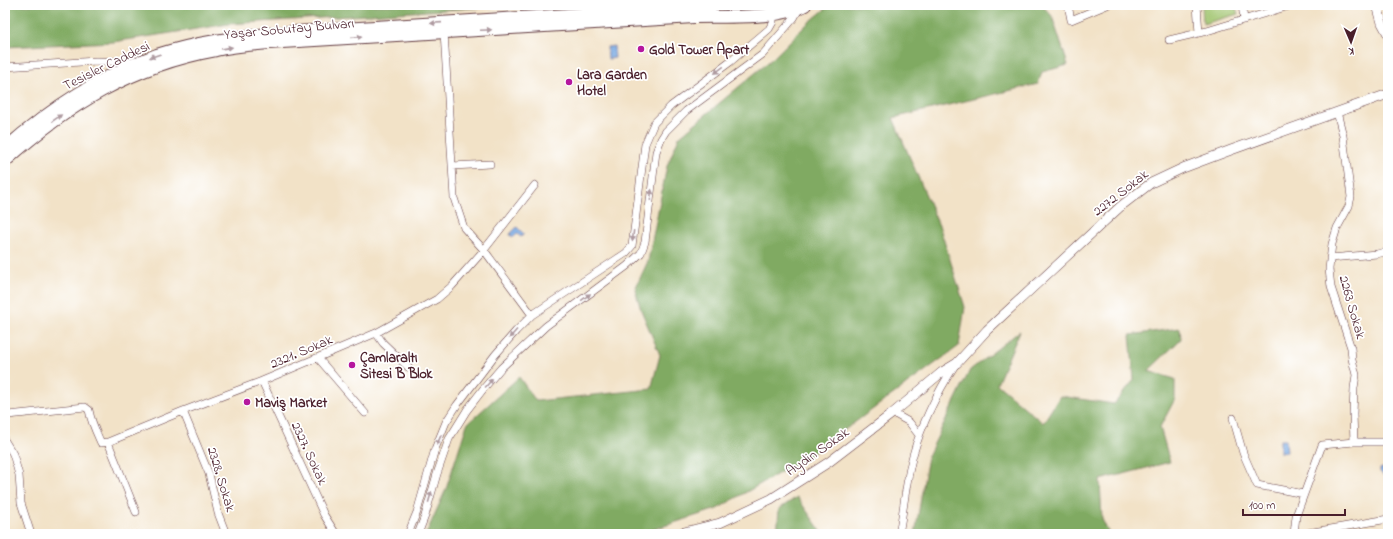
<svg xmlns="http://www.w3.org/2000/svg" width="1393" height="539" font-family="'Indie Flower',sans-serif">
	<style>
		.green { fill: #a1c56f; stroke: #76724d }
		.forest { fill: #80aa62; stroke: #656446 }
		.water { fill: #75a6e0; stroke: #606286 }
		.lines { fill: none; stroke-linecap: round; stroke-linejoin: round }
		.minor-casing { stroke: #633c42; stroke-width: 8 }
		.tertiary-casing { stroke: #633c42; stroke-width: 10 }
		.primary-casing { stroke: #633c42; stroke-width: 14 }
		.minor { stroke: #fff; stroke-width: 7 }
		.tertiary { stroke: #fff; stroke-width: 9 }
		.primary { stroke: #fff; stroke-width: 12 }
		.oneway { fill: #ae9aa0 }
		.poi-dot { fill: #b5179e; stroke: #fff; stroke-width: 1.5 }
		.labels { text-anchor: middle; stroke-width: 3.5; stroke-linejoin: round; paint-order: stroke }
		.street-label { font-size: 14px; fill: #4a1f2b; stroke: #fff }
		.poi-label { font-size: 14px; font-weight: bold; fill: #4a1f2b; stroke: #fff; text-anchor: start }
	</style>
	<rect width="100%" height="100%" fill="#fff"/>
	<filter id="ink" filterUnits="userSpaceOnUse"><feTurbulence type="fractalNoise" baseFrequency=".025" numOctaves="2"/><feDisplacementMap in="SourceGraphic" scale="8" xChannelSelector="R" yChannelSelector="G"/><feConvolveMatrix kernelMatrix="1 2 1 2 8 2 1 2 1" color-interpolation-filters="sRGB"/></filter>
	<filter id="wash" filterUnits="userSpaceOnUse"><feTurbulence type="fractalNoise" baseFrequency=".012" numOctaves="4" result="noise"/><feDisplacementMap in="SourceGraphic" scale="16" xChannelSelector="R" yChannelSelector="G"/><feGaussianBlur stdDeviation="0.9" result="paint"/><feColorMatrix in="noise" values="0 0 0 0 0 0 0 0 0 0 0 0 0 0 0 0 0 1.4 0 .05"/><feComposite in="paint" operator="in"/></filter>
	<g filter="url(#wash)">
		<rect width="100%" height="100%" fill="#f2e2c7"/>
		<!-- green -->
		<path class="green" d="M1202,5H1235L1238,14L1203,24Z"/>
		<!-- forest -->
		<path class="forest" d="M5,5H520L229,24L113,42L5,47Z
			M830,5H1042L1052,16L1068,65L1042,72L1038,84L893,118L940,228L965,307L959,346L809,456L717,509L639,534H426L446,489L467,424L519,377L536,401L651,389L660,355L641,310L635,289L648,261L667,166L679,137L773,58L807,24Z
			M1180,328L1181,339L1148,371L1175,379V399L1160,427L1170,462L1100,480L1102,519L1109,534H915L928,456L970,370L1020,331L997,384L1043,423L1060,396L1114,404L1134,380L1130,335Z
			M797,497L823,534H777L779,509Z"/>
		<!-- water -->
		<path class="water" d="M614,46L615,58L608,59L607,47Z
			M517,227L524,234L521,237L517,234L514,237L511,236L510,234Z
			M1280,440H1286L1287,452L1280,453Z
			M1388,466V477L1383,475L1380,472V469Z"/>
	</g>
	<g filter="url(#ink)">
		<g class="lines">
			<!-- minor casing -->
			<g class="minor-casing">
				<path id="minor" d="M1068,5L1071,20L1107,5
					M1197,5L1199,33
					M1242,5L1244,20
					M444,32L454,198L464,228L484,250L532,315
					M1169,40L1207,31L1292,5
					M5,67L96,61L134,62
					M1337,112L1343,136L1351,197L1349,206L1337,228L1332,244L1329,269L1331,287L1351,348L1352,359L1356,375L1354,388L1353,414L1354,442
					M452,166L490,164
					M1330,258L1377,254L1388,251
					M376,333L383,343L408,367
					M318,358L365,413
					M262,381L324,515L336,534
					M183,411L209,474L218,513L226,534
					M893,413L909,422L919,435
					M5,417L8,415L85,407L89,410C91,422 96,432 101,443L108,442L183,411L262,381L376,333L437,299L452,286L484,250L535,185
					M1233,418L1243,453L1257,485L1304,494
					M5,441L13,454L19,475L21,503L31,534
					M108,442L136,512
					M408,534L417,512L435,449L446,422L457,405L495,355L516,331L532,315L626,253L632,246L645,144L654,123L671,106L730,62L769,29L773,22V14
					M418,534L425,516L437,474L449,439L467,410L484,388L501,368L546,326L627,266L641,253L645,242L656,152L661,139L666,131L686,111L763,54L794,18L800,7
					M899,534C904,508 906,480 913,455C922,423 937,393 955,365
					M1294,534L1296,516L1322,445L1354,442H1388
					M1302,534L1388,519"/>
			</g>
			<!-- tertiary casing -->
			<g class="tertiary-casing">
				<path id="tertiary" d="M1377,5L1382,23L1388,34
					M676,534L720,523L771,499L829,462L893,413L942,372L957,363L987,330L1121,206L1151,183L1183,168L1231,150L1388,94"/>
			</g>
			<!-- primary casing -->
			<g class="primary-casing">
				<path id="primary" d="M5,149C50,109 100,76 157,55C196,42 238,37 279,33L697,7L713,5
					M5,161C67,105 133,65 216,50C238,45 260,44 282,42L694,17C725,16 778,20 805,5"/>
			</g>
			<!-- minor -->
			<use href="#minor" class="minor"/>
			<!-- tertiary -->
			<use href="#tertiary" class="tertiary"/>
			<!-- primary -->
			<use href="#primary" class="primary"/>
		</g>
		<!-- one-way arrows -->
		<defs><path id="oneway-solid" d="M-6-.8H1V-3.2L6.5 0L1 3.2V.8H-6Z"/></defs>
		<g class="oneway">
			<use href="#oneway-solid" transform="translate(436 23) rotate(176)"/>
			<use href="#oneway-solid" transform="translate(486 30) rotate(-3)"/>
			<use href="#oneway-solid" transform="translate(357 37) rotate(-4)"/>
			<use href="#oneway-solid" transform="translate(227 48) rotate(-9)"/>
			<use href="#oneway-solid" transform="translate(155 56) rotate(161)"/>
			<use href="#oneway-solid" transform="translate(719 70) rotate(143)"/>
			<use href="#oneway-solid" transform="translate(57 118) rotate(-35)"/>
			<use href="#oneway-solid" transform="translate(651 195) rotate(-83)"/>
			<use href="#oneway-solid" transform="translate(633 236) rotate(97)"/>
			<use href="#oneway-solid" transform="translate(586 297) rotate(-36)"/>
			<use href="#oneway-solid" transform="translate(513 334) rotate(132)"/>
			<use href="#oneway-solid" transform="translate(489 383) rotate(-49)"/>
			<use href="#oneway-solid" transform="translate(439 440) rotate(113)"/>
			<use href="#oneway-solid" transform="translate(430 497) rotate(-74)"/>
		</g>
	</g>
	<!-- markers -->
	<g class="poi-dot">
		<circle cx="641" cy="49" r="4"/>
		<circle cx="569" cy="82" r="4"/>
		<circle cx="352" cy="365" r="4"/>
		<circle cx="247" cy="402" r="4"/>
	</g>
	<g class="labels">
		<!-- street labels -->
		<g class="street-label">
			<text transform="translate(289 28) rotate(-5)" y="5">Yaşar Sobutay Bulvarı</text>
			<text transform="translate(106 65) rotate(-26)" y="5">Tesisler Caddesi</text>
			<text transform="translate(1120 192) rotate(-38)" y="5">2272 Sokak</text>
			<text transform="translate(1353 307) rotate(74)" y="5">2263 Sokak</text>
			<text transform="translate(301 351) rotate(-23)" y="5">2321. Sokak</text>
			<text transform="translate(817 451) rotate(-35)" y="5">Aydin Sokak</text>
			<text transform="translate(310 453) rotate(65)" y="5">2327. Sokak</text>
			<text transform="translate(222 479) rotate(73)" y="5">2328. Sokak</text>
		</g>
		<!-- poi labels -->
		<g class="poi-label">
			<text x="649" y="54">Gold Tower Apart</text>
			<text x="577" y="79">Lara Garden<tspan x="577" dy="16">Hotel</tspan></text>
			<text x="360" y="362">Çamlaraltı<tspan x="360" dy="16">Sitesi B Blok</tspan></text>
			<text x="255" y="407">Maviş Market</text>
		</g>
	</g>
	<!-- margin -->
	<rect width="1393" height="539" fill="none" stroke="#fff" stroke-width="20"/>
	<!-- north arrow -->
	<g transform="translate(1351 42) rotate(178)" stroke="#ffffff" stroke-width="3" paint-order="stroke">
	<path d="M0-3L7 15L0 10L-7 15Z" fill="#4a1f2b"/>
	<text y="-6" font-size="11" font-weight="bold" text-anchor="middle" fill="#4a1f2b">K</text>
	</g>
	<!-- scale -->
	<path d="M1243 509v6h102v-6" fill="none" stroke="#4a1f2b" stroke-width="2"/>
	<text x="1249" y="509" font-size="12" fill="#4a1f2b" stroke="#ffffff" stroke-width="3" paint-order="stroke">100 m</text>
</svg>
